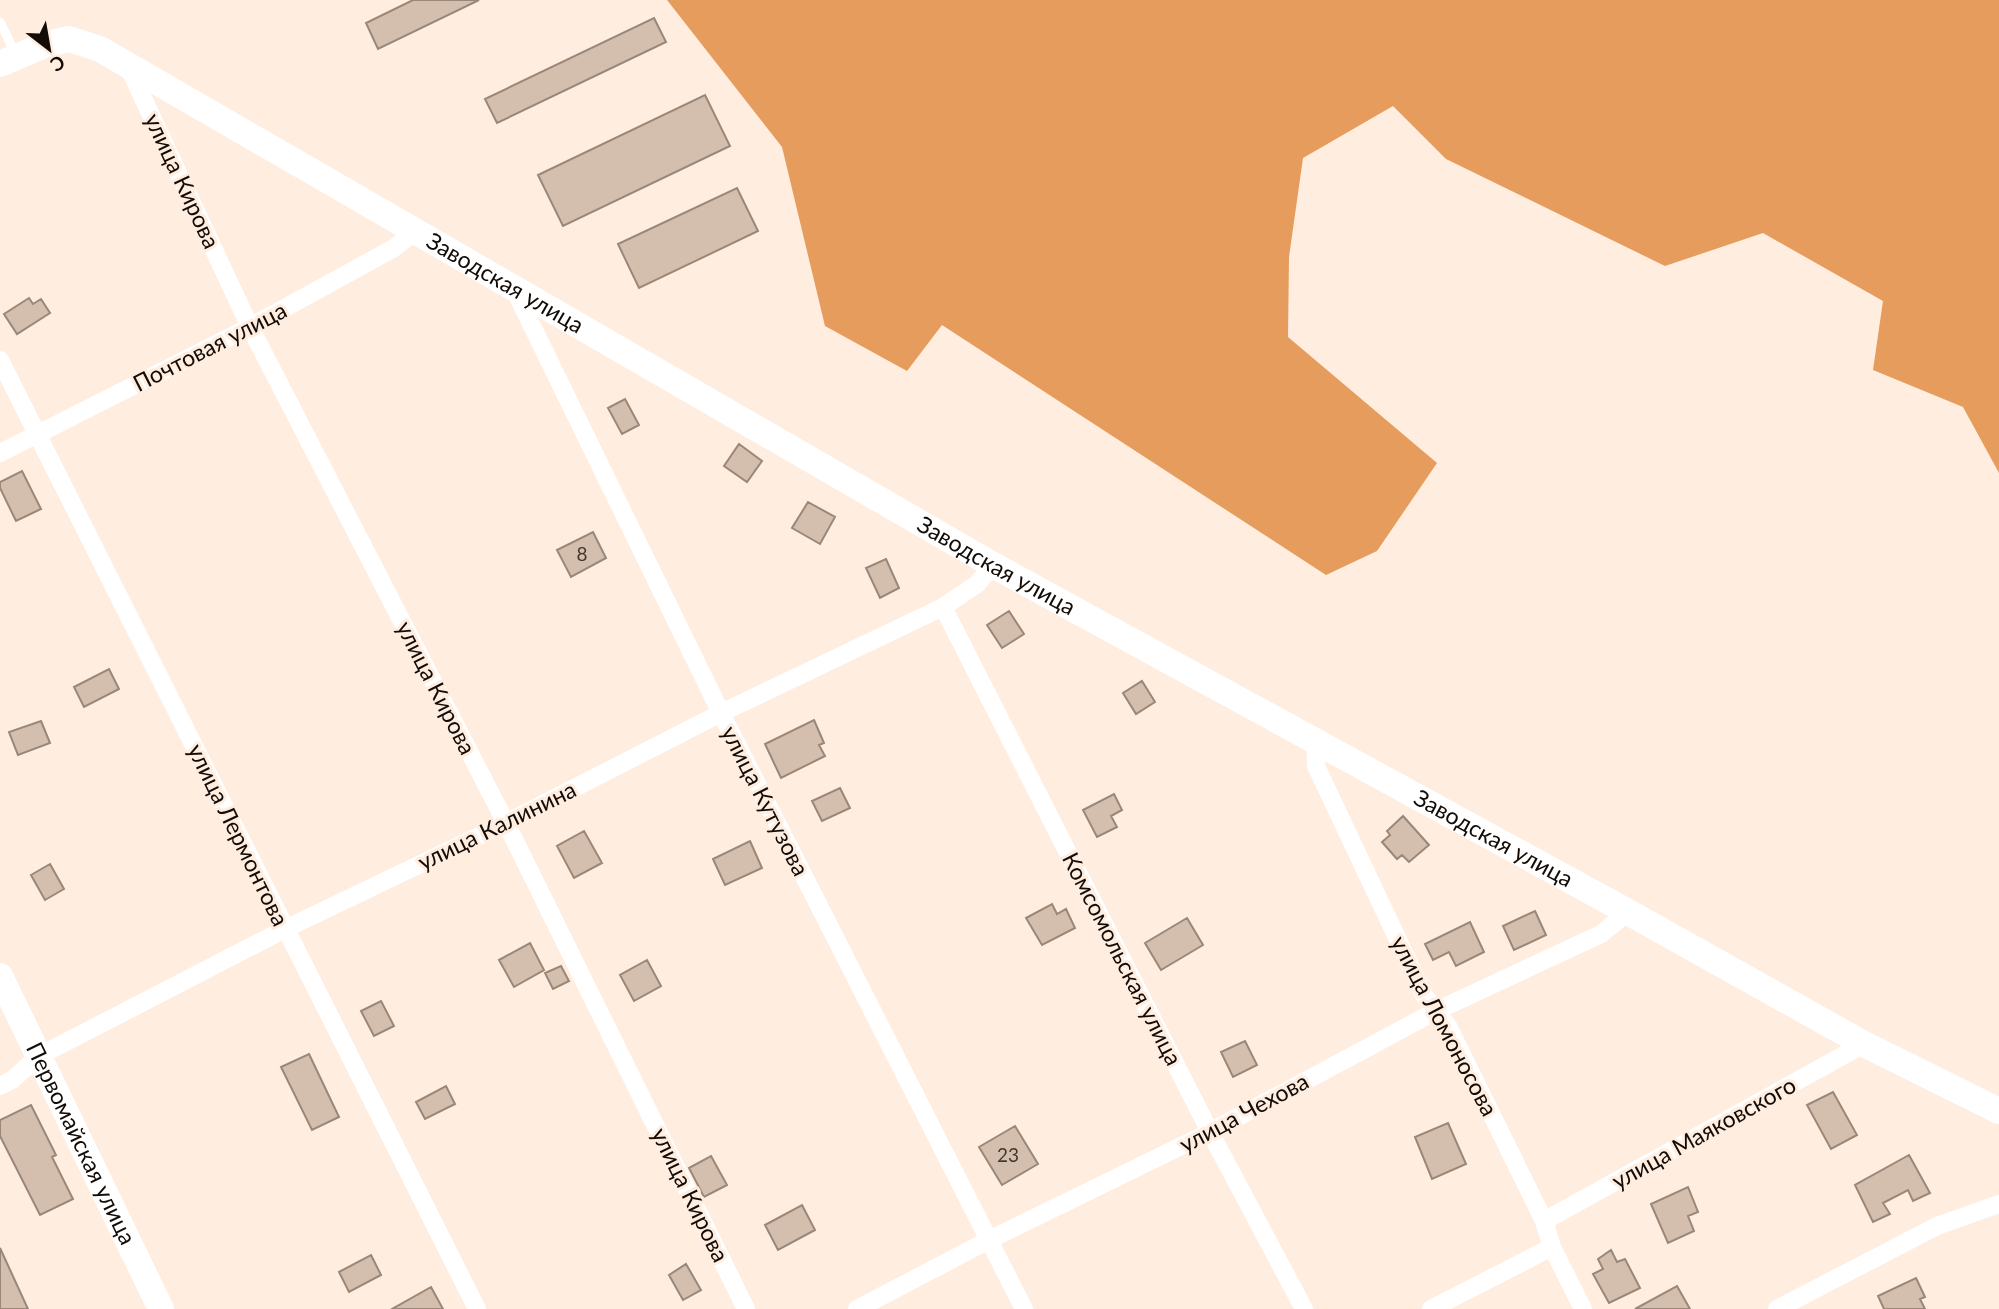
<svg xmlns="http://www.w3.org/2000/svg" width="1999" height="1309" font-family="Lato,sans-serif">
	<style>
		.forest { fill: #e69c5d }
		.building { fill: #d4bfae; stroke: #9b8778; stroke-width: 2 }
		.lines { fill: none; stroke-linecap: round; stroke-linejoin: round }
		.lane { stroke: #fff; stroke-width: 9 }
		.street { stroke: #fff; stroke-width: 18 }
		.secondary { stroke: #fff; stroke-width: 26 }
		.labels { text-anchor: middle; stroke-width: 6; stroke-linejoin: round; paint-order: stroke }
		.number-label { font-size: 19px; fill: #423830 }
		.street-label { font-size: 23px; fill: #120b06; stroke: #ffede0 }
	</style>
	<rect width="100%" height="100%" fill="#ffede0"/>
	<!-- forest -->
	<path class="forest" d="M667,0H1999V473L1963,407L1873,370L1883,301L1763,233L1665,266L1446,159L1393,106L1303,158L1289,257L1288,337L1437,463L1377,551L1326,575L942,325L907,371L825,326L782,147Z"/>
	<!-- building -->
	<path class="building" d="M413,0H479L378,49L366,23Z
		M654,18L666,42L497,123L485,99Z
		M705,95L730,146L563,226L538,175Z
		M737,188L758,231L639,288L618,244Z
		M29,298L33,304L41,299L50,313L17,334L4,314Z
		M625,399L639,425L622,434L608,408Z
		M739,444L762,461L747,482L724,466Z
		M22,471L41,509L16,521L0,488V482Z
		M808,502L835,517L820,544L792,528Z
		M593,532L606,558L571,577L557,550Z
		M886,559L899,588L880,598L866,568Z
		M1009,611L1024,634L1002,648L987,625Z
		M109,669L119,689L84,707L74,687Z
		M1142,681L1155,702L1136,714L1123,693Z
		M814,720L824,743L819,745L825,756L781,778L765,744Z
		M41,721L50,743L18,755L9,732Z
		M840,788L850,808L822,821L812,801Z
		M1114,794L1122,810L1111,816L1117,827L1097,837L1083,810Z
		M1403,816L1429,845L1409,862L1402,855L1397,859L1382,842L1390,835L1387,831Z
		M584,831L602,863L574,878L557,846Z
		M750,841L762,868L725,885L713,859Z
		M50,864L64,889L45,900L31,875Z
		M1052,904L1057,914L1066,909L1075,928L1042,945L1026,918Z
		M1535,911L1546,935L1514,950L1503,926Z
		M1187,918L1203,945L1161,970L1145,943Z
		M1470,922L1484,952L1456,966L1449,952L1433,960L1425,944Z
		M530,943L544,970L514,987L499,960Z
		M647,960L661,986L634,1001L620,975Z
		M561,966L569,981L553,989L545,973Z
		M381,1001L394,1026L374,1036L361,1011Z
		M1245,1041L1257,1065L1233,1077L1221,1052Z
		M309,1054L339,1117L312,1130L281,1067Z
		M446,1086L455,1104L425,1119L416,1102Z
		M1833,1092L1857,1135L1831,1149L1807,1105Z
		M31,1105L56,1155L52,1157L73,1199L40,1215L0,1136V1120Z
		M1448,1123L1466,1164L1432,1179L1415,1137Z
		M1015,1126L1038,1164L1002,1185L979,1147Z
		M1909,1155L1930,1193L1913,1201L1908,1190L1883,1203L1890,1214L1873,1222L1855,1185Z
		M711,1156L727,1185L704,1197L689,1168Z
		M1688,1187L1698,1212L1688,1216L1694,1231L1668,1243L1651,1204Z
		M802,1205L815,1230L778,1250L765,1225Z
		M0,1248L28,1309H0Z
		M1611,1250L1617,1262L1625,1259L1640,1288L1609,1303L1593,1274L1603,1269L1598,1259Z
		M371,1255L381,1275L349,1292L339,1272Z
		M686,1264L701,1290L683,1300L669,1275Z
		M1916,1278L1925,1297L1920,1299L1925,1309H1884L1878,1296Z
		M1677,1286L1690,1309H1635Z
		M431,1287L443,1309H392Z"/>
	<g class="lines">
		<!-- lane -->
		<path class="lane" d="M0,22L16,55"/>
		<!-- street -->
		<path class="street" d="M128,66L250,327L506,823L746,1309
			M514,289L721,713L1024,1309
			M0,360L477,1309
			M0,453L250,327L394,248L414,232
			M943,607L1210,1132L1304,1309
			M1315,740L1316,766L1424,995L1448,1026L1544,1221L1552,1247L1583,1309
			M0,1086L12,1080L39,1056L285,929L506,823L721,713L943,607L977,584L993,565
			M1544,1221L1864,1044
			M857,1309L989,1240L1210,1132L1436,1011L1601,934L1628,912
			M1431,1309L1552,1247
			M1777,1309L1937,1226L1999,1204"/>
		<!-- secondary -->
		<g class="secondary">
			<path id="s1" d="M0,64L47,44L69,39L100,49L993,565L1628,912L1864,1044L1999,1111"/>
			<path id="s2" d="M0,976L161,1309"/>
		</g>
	</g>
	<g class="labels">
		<!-- number labels -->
		<g class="number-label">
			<text x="582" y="561">8</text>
			<text x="1008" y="1162">23</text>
		</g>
		<!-- street labels -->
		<g class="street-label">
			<text transform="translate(182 181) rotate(65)" y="8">улица Кирова</text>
			<text dy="8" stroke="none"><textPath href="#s1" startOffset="574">Заводская улица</textPath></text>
			<text transform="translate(210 347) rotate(-27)" y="8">Почтовая улица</text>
			<text dy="8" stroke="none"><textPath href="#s1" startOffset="1141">Заводская улица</textPath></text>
			<text transform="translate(436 688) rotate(63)" y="8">улица Кирова</text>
			<text transform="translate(765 801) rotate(63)" y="8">улица Кутузова</text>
			<text transform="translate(497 826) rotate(-26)" y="8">улица Калинина</text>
			<text transform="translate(238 835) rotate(64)" y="8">улица Лермонтова</text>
			<text dy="8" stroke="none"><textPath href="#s1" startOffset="1708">Заводская улица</textPath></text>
			<text transform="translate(1122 959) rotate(63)" y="8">Комсомольская улица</text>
			<text transform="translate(1444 1026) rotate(62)" y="8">улица Ломоносова</text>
			<text transform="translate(1244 1113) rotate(-28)" y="8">улица Чехова</text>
			<text transform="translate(1704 1133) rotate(-29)" y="8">улица Маяковского</text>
			<text dy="8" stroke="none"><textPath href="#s2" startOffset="186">Первомайская улица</textPath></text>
			<text transform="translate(690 1195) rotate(64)" y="8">улица Кирова</text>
		</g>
	</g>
	<!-- north arrow -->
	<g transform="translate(49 49) rotate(149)" stroke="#ffede0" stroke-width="5" paint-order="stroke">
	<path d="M0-5L12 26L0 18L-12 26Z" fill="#120b06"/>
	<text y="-10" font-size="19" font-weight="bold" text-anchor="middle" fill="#120b06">С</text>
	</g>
</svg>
